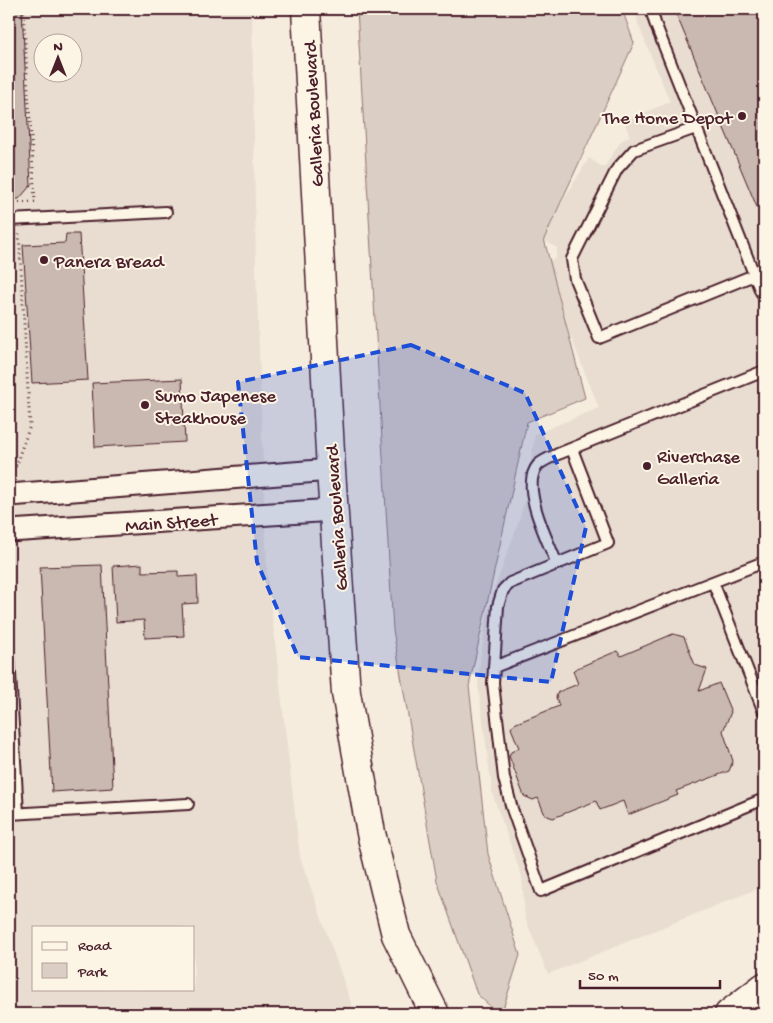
<svg xmlns="http://www.w3.org/2000/svg" width="773" height="1023" font-family="'Gochi Hand',sans-serif">
	<style>
		.built { fill: #e8ddd0; fill-rule: evenodd }
		.green { fill: #dbcec4; stroke: #927678 }
		.building { fill: #cab9b1; stroke: #4a1f2b }
		.lines { fill: none; stroke-linecap: round; stroke-linejoin: round }
		.lane-casing { stroke: #4a1f2b; stroke-width: 14 }
		.street-casing { stroke: #4a1f2b; stroke-width: 25 }
		.secondary-casing { stroke: #4a1f2b; stroke-width: 31 }
		.path { stroke: #4a1f2b; stroke-width: 3; stroke-dasharray: 1 4; stroke-linecap: butt }
		.lane { stroke: #fcf5e5; stroke-width: 10 }
		.street { stroke: #fcf5e5; stroke-width: 21 }
		.secondary { stroke: #fcf5e5; stroke-width: 28 }
		.marked { fill: #1d4ed8; fill-opacity: 0.2; stroke: #1d4ed8; stroke-width: 4; stroke-dasharray: 10 6; stroke-linejoin: round }
		.poi-dot { fill: #4a1f2b; stroke: #fcf5e5; stroke-width: 2 }
		.labels { text-anchor: middle; stroke-width: 4; stroke-linejoin: round; paint-order: stroke }
		.street-label { font-size: 19px; fill: #4a1f2b; stroke: #fcf5e5 }
		.poi-label { font-size: 19px; fill: #4a1f2b; stroke: #fcf5e5; text-anchor: start }
	</style>
	<rect width="100%" height="100%" fill="#f5ecde"/>
	<filter id="ink" filterUnits="userSpaceOnUse"><feTurbulence type="fractalNoise" baseFrequency=".02" numOctaves="2"/><feDisplacementMap in="SourceGraphic" scale="10" xChannelSelector="R" yChannelSelector="G"/><feConvolveMatrix kernelMatrix="1 2 1 2 8 2 1 2 1" color-interpolation-filters="sRGB"/></filter>
	<g filter="url(#ink)">
		<!-- built -->
		<path class="built" d="M9,9H252L256,268L267,573L300,857L355,1014H9ZM42,42H72V72H42ZM34,927H194V989H34Z
			M635,9H764V886L548,974L525,918L522,877L493,796L478,684L480,659L487,614L494,589L518,524L525,499L535,434L599,408L542,264L556,258L557,248L540,238L589,158L602,167L605,166L621,141L630,136L624,121L670,102L638,24Z"/>
		<!-- green -->
		<path class="green" d="M357,9H622L634,43L544,239L585,398L527,422L469,686L488,854L520,955L503,1009H493L477,994L437,881L393,630Z"/>
		<!-- building -->
		<path class="building" d="M9,9H22L31,185L19,199H9Z
			M674,9H764V224Z
			M66,234H79L88,380L32,383L23,245L65,243Z
			M182,379L185,442L95,447L92,383Z
			M142,564V572L178,571V577L197,576L198,603L182,604L184,636L145,638L144,620L116,622L113,566Z
			M102,565L113,788L52,792L40,567Z
			M673,634L684,637L695,665L707,669L699,691L719,683L731,712L723,731L733,761L729,771L676,791L678,795L628,815L623,801L600,810L596,801L553,818L545,815L538,798L533,800L524,796L509,756L511,752L519,748L511,728L514,724L559,706L556,697L558,692L578,684L573,671L575,669L617,651L621,656Z"/>
		<g class="lines">
			<!-- lane casing -->
			<g class="lane-casing">
				<path id="lane" d="M651,9L655,23L761,292L764,291
					M696,128L634,150L617,169L572,259L575,279L599,338L754,275
					M9,220L166,212
					M572,449L608,543L510,583L503,590L498,606L493,683L504,778L512,809L541,891L764,799
					M557,564C548,541 519,486 538,465C543,460 552,457 558,454L764,371
					M713,582L764,712
					M9,656L18,813
					M494,667L764,562
					M9,814L188,804"/>
			</g>
			<!-- street casing -->
			<g class="street-casing">
				<path id="street" d="M9,495L331,470
					M9,531L334,510"/>
			</g>
			<!-- secondary casing -->
			<g class="secondary-casing">
				<path id="secondary" d="M306,9L331,470L346,693L371,833L396,935L435,1014
					M729,1014L764,987"/>
			</g>
			<!-- path -->
			<path class="path" d="M9,203L35,202L23,9
				M11,465L17,466L20,453L30,426L19,234"/>
			<!-- lane -->
			<use href="#lane" class="lane"/>
			<!-- street -->
			<use href="#street" class="street"/>
			<!-- secondary -->
			<use href="#secondary" class="secondary"/>
		</g>
	</g>
	<!-- marked area -->
	<path class="marked" d="M411,345L525,393L586,527L551,682L298,657L257,562L238,382Z"/>
	<!-- markers -->
	<g class="poi-dot">
		<circle cx="742" cy="116" r="5"/>
		<circle cx="44" cy="260" r="5"/>
		<circle cx="145" cy="405" r="5"/>
		<circle cx="647" cy="466" r="5"/>
	</g>
	<g class="labels">
		<!-- street labels -->
		<g class="street-label">
			<text transform="translate(312 114) rotate(-93)" y="7">Galleria Boulevard</text>
			<text transform="translate(335 518) rotate(-94)" y="7">Galleria Boulevard</text>
			<text transform="translate(171 521) rotate(-4)" y="7">Main Street</text>
		</g>
		<!-- poi labels -->
		<g class="poi-label">
			<text x="732" y="123" text-anchor="end">The Home Depot</text>
			<text x="54" y="267">Panera Bread</text>
			<text x="155" y="401">Sumo Japenese<tspan x="155" dy="22">Steakhouse</tspan></text>
			<text x="657" y="462">Riverchase<tspan x="657" dy="22">Galleria</tspan></text>
		</g>
	</g>
	<!-- margin -->
	<rect width="773" height="1023" fill="none" stroke="#fcf5e5" stroke-width="30"/>
	<rect x="15" y="15" width="743" height="993" fill="none" stroke="#4a1f2b" stroke-width="2" filter="url(#ink)"/>
	<!-- legend -->
	<rect x="32" y="926" width="162" height="65" fill="#fcf5e5" stroke="#b59f9b"/>
	<rect x="42" y="942" width="25" height="8" fill="#fcf5e5" stroke="#b59f9b"/>
	<text x="78" y="950" font-size="15" fill="#4a1f2b">Road</text>
	<rect x="42" y="963" width="25" height="15" fill="#dbcec4" stroke="#b59f9b"/>
	<text x="78" y="976" font-size="15" fill="#4a1f2b">Park</text>
	<!-- north arrow -->
	<g transform="translate(58 58)"><circle r="24" fill="#fcf5e5" stroke="#b59f9b"/>
	<path d="M0-4L9 19L0 12L-9 19Z" fill="#4a1f2b"/>
	<text y="-8" font-size="14" font-weight="bold" text-anchor="middle" fill="#4a1f2b">N</text>
	</g>
	<!-- scale -->
	<path d="M580 980v8h140v-8" fill="none" stroke="#4a1f2b" stroke-width="2.5"/>
	<text x="588" y="980" font-size="15" fill="#4a1f2b" stroke="#fcf5e5" stroke-width="4" paint-order="stroke">50 m</text>
</svg>
